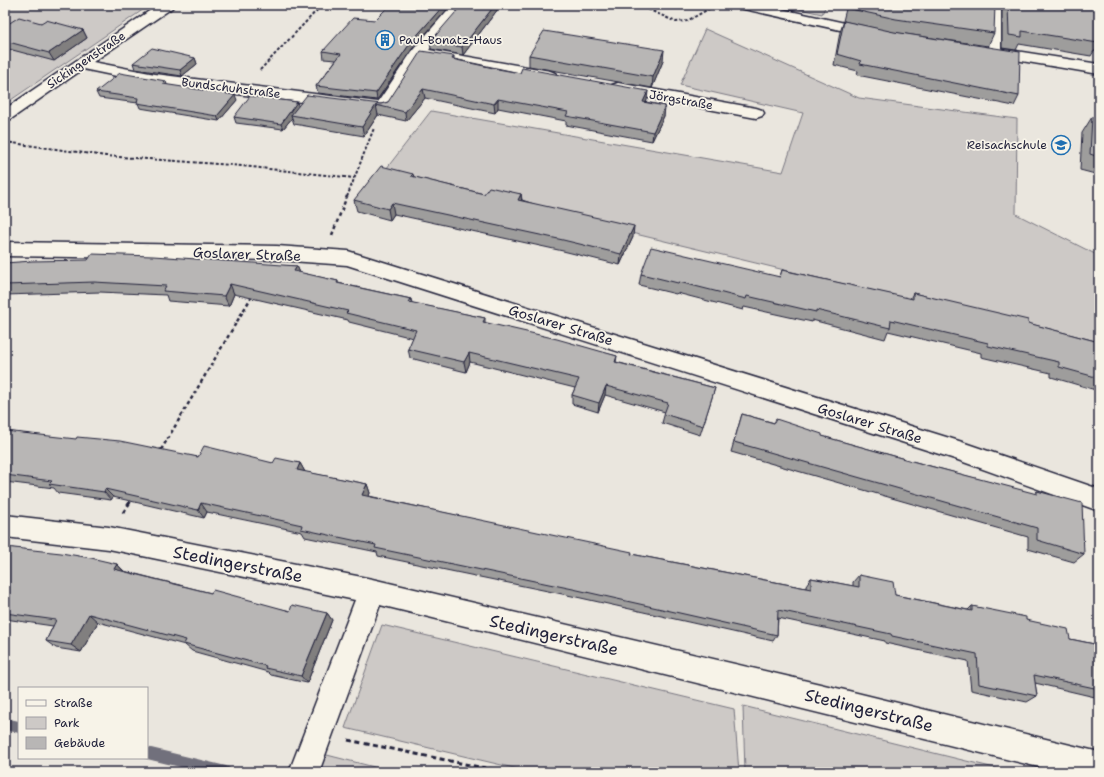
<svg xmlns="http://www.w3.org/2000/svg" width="1104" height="777" font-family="'Shantell Sans',sans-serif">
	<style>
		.green { fill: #cdc9c6; stroke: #787680 }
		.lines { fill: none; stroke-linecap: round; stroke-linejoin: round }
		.stream { fill: #716f7b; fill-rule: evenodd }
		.lane-casing { stroke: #22223b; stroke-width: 3 }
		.street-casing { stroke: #22223b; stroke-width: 3 }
		.path-far2 { stroke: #22223b; stroke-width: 2; stroke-dasharray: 3 2; stroke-linecap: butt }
		.path-far1 { stroke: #22223b; stroke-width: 2.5; stroke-dasharray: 3.5 3; stroke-linecap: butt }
		.path { stroke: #22223b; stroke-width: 3; stroke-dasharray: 5 3.5; stroke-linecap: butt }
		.lane { fill: #f7f3e8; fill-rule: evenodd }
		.street { fill: #f7f3e8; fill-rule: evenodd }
		.wall { fill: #9e9d9c; stroke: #22223b }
		.shaded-wall { fill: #817f7f; stroke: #22223b }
		.building { fill: #b8b6b5; stroke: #22223b }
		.labels { text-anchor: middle; stroke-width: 3.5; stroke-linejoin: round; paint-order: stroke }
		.far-poi-label { font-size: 12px; fill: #22223b; stroke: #f7f3e8; text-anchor: start }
		.far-street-label { font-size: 12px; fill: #22223b; stroke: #f7f3e8 }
		.street-label { font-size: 14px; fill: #22223b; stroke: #f7f3e8 }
		.near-street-label { font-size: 17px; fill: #22223b; stroke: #f7f3e8 }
	</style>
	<rect width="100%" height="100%" fill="#eae6de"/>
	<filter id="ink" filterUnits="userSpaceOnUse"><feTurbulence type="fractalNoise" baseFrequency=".025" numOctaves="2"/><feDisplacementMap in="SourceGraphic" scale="8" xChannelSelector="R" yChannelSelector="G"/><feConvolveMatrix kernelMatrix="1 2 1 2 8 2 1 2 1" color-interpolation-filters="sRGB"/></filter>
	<g filter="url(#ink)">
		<!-- green -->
		<path class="green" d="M5,5H150L5,104Z
			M782,5H826L822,14Z
			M705,29L859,98L1017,119L1016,214L1099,256V346L383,173L431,111L783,172L803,113L680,85Z
			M382,625L734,709L739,772H531L345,728Z
			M743,706L1011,772H745Z
			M323,754L394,772H316Z"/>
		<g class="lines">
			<!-- stream -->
			<path class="stream" d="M5,718L19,721V733L5,730Z
				M147,747L226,766L230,768L232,772H201L147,759L144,758H147Z"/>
			<!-- lane casing -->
			<g class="lane-casing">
				<path id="lane" d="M991,5H1001V53L999,55H991L989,53Z"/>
			</g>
			<!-- street casing -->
			<g class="street-casing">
				<path id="street" d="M158,5H174L172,8L93,62L155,74L378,102L413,50L452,5H467L429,50L550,71L555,73L558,76L555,79L550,81L422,58L389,110L383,112L155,84L83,69L11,119L5,121V109Z
					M737,5H763L872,29L877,30L879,33L877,36L872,37L744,9L739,8Z
					M991,47L1099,64V74L986,55L983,52L986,49Z
					M618,83L756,108L762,110L764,113L762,116L756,118L612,91L610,88L612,85Z
					M5,242L277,246L348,251L959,441L1099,489V511L958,460L347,265L277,260L5,256Z
					M5,515L109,527L372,579L820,684L1099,752V772H1059L380,605L319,772H289L355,600L109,549L5,537Z"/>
			</g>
			<!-- path-far2 -->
			<path class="path-far2" d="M639,5L676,22L687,21L714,6L719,5
				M260,70L322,5
				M5,142L106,156L232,165L354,178
				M347,197L374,128"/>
			<!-- path-far1 -->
			<path class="path-far1" d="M332,235L347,196
				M161,450L252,296"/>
			<!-- path -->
			<path class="path" d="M160,451L161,449
				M123,513L132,499
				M348,740L504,772"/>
			<!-- lane -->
			<use href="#lane" class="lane"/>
			<!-- street -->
			<use href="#street" class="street"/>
		</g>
		<!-- wall -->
		<path class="wall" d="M390,5H451L412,49L377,100L318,93L316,86L336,60L324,59L323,51L375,20Z
			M501,5L463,55L431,49L430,42Z
			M847,5L994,33L988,46L891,32L843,21Z
			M1002,5H1099V52L1094,51L1091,56L1019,44L1016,50L1002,48Z
			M844,21L1019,96L1014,106L857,75L858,71L834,65L840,32Z
			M41,23L83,30L87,38L54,61L5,48V26Z
			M529,55L663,61L652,88L529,66Z
			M454,56V59L647,100L646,102L665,106L664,116L652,141L566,125V121L498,108L495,113L425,98L406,121L378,115L364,136L294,124L292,118L283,129L236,123L234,117L298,106L381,104L388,102Z
			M195,58L197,64L182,76L135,69L133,63Z
			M166,81L167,85L237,100L219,121L140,108L138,103L99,98L96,92Z
			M1092,117L1099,119V175L1080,170L1082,133Z
			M413,174L414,177L484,194H521L522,200L633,237L620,265L563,251L394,214L390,220L357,211L354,200Z
			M5,263L297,266L300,273L338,281V283L411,299L412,303L485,318V323L617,356L616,362L715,388L700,435L662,423L665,412L605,395L598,412L572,404V395L575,388L470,362L466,372L410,358L408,349L413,338L349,322L348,320L234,294L229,306L168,301L166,295L100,292L5,295Z
			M782,270L910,299L913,293L1099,342V391L1051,377V373L981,357V353L888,331L885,339L812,320V322L744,307L743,310L677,293L676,294L639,285L641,274L780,277Z
			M742,414L930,466L1034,494L1037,491L1084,554L1074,562L1028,549V537L731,452Z
			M5,431L198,457L273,463H300L305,472L367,484L370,493L369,496L631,554L806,588V585L811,578L853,586V582L859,575L895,595L968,610L972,606L1026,620L1070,639L1099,645V698L1035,683L1037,696L1027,702L971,690L968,661L885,643V641L778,618L777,635L773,641L572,596L378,556L377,552L305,537L302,532L207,512L204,518L113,497L111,500L58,493L54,488L5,482Z
			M5,547L117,564L124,571L211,593L290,611L327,613L332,620L307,683L271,675L268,672L192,651L185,645L98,622L81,652L56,648L46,641L53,626L5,619Z"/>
		<!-- shaded-wall -->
		<path class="shaded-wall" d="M444,5H451L412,49L377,100L376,93L411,42Z
			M495,5H501L463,55L462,47Z
			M83,30L87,38L54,61L49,53Z
			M664,50L663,61L652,88L653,77Z
			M195,58L197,64L182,76L180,70Z
			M423,89L425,98L406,121L405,112Z
			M648,91L647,100L642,111L643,102Z
			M235,95L237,100L219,121L217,116Z
			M498,99V108L495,113L494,104Z
			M297,102L299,108L291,115L292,118L283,129L281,124Z
			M376,105L378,115L364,136L362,127Z
			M665,106L664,116L652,141L653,132Z
			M521,194L522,205L518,200Z
			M392,203L394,214L390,220L388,209Z
			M634,226L633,237L620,265L621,254Z
			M297,266L301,275L294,271Z
			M230,284L234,294L229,306L224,296Z
			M469,353L470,362L466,372L464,362Z
			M606,386L605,395L598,412L599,403Z
			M300,463L305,472L297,470Z
			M367,484L370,493L366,503L362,495Z
			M105,489L113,497L111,500L104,492Z
			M201,503L207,512L204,518L198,510Z
			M117,564L125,573L114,569Z
			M327,613L332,620L307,683L301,676Z
			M89,614L98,622L81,652L71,645Z"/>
		<!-- building -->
		<path class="building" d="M390,5H444L411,42L376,93L316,86L341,54L323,51L353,18L375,20Z
			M462,5H495L462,47L430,42Z
			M847,5H995L994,33L896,19L846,8Z
			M1008,5H1099V38L1098,37V43L1022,31V37L1009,35Z
			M19,17L41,23L46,20L83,30L49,53L5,41V26Z
			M844,21L894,32L1020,52L1019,96L860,64L861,61L837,54Z
			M544,31L664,50L653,77L529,55Z
			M152,48L195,58L180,70L133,63Z
			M421,51L454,56L452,59L498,69L520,73L522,68L648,91L643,102L665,106L653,132L566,116L568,112L498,99L494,104L423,89L405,112L376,105L362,127L291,115L307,95L381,104L388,102Z
			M120,73L166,81L163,84L235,95L217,116L137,103L138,98L96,92Z
			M250,96L297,102L281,124L234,117Z
			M1092,117L1099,119V157L1090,154Z
			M381,166L413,174L411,176L484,194L489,187L521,194L518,200L634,226L621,254L563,240L392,203L388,209L354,200Z
			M651,247L780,277L782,270L913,299V293L1028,320V323L1099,342V378L1059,367V362L988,346V343L891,320L890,328L816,310V312L747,296L746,299L679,282L678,283L641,274Z
			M92,254L153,256L297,266L294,271L338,281L337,283L411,299L409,302L485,318L483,322L557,339L617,356L615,362L715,388L703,426L664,414L668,403L606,386L599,403L572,395L579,379L469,353L464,362L408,349L416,330L346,313L348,311L230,284L224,296L163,291L166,286L94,282L5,285V263L32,261L88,260Z
			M742,414L774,423L776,419L822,434V436L930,466L1037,494V491L1082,503L1084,554L1037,540V528L734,442Z
			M5,431L76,439L77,437L120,441L198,457L204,446L273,463L276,458L300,463L297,470L367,484L362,495L632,552L631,554L811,589V578L859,587V575L893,582L895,595L972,611V606L1026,617V620L1068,629L1070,639L1099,645V689L1034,675L1037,696L979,684L977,654L892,636L891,634L778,610L777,635L573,589L375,548L376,545L301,529L302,525L201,503L198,510L105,489L104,492L49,484L52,481L5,475Z
			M5,547L61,553L91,558L117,564L114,569L211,593L213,590L290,611L292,605L327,613L301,676L265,668L266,666L184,644L186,640L89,614L71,645L46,641L56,620L5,613Z"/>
	</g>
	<!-- icons -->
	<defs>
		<g id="building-ring" transform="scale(1)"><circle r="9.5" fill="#f7f3e8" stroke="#1f6fb2" stroke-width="1.5"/><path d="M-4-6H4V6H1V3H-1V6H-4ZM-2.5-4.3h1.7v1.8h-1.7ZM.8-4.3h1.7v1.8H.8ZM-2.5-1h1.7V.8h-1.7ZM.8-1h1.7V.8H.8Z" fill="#1f6fb2"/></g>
		<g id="school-ring" transform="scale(1)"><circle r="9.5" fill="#f7f3e8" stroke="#1f6fb2" stroke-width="1.5"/><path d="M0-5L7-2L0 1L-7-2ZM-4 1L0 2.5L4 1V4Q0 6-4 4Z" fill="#1f6fb2"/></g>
	</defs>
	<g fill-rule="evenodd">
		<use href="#building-ring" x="385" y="40"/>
		<use href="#school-ring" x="1061" y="145"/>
	</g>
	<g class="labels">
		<!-- far-poi labels -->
		<g class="far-poi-label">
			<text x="399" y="44">Paul-Bonatz-Haus</text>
			<text x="1047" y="149" text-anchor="end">Reisachschule</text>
		</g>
		<!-- far-street labels -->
		<g class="far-street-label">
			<text transform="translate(86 60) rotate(-34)" y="4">Sickingenstraße</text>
			<text transform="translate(231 88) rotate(7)" y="4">Bundschuhstraße</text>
			<text transform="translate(681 100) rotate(10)" y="4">Jörgstraße</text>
		</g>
		<!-- street labels -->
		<g class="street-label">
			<text transform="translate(247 254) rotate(2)" y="5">Goslarer Straße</text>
			<text transform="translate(561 325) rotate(17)" y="5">Goslarer Straße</text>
			<text transform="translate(870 423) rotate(17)" y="5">Goslarer Straße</text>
		</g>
		<!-- near-street labels -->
		<g class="near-street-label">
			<text transform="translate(238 564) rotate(11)" y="6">Stedingerstraße</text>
			<text transform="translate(554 635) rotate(13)" y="6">Stedingerstraße</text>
			<text transform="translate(869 710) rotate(14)" y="6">Stedingerstraße</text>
		</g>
	</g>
	<!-- margin -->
	<rect width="1104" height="777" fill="none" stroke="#f7f3e8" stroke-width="20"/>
	<rect x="10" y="10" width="1084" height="757" fill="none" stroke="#22223b" stroke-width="1.5" filter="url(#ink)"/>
	<!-- legend -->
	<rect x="18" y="687" width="130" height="72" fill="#f7f3e8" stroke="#a29fa3"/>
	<rect x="26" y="700" width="20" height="6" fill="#f7f3e8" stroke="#a29fa3"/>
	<text x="54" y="707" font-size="12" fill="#22223b">Straße</text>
	<rect x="26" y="717" width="20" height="12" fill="#cdc9c6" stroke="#a29fa3"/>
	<text x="54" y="727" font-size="12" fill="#22223b">Park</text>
	<rect x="26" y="737" width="20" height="12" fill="#b8b6b5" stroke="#a29fa3"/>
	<text x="54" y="747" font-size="12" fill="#22223b">Gebäude</text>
</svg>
